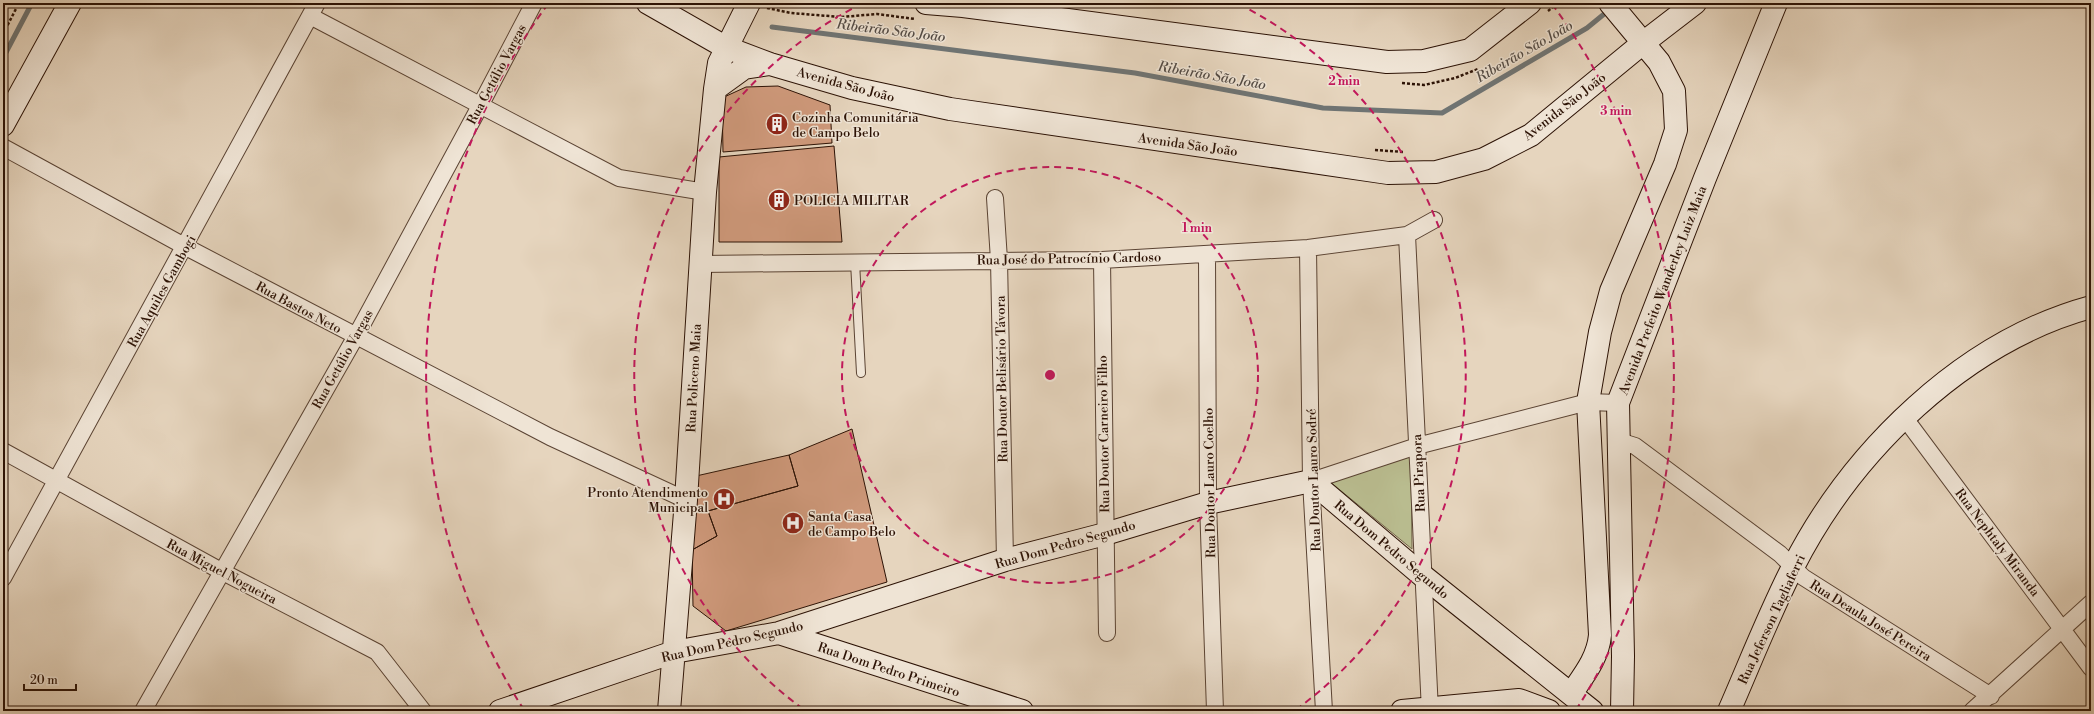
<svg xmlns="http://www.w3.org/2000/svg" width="2094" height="714" font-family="'Libre Bodoni',serif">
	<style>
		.green { fill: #b9bc8f; stroke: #72674a }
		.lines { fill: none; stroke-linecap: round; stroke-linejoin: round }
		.stream { stroke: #6f7473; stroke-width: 5 }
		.building { fill: #d09a7c; stroke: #2c1205 }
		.lane-casing { stroke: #5a4333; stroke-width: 10 }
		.street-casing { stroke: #5a4333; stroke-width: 18 }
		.secondary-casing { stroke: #2c1205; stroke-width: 24 }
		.path { stroke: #2c1205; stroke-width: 2.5; stroke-dasharray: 3 2; stroke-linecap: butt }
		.lane { stroke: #efe4d5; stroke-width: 8 }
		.street { stroke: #efe4d5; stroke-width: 16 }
		.secondary { stroke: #efe4d5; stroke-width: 22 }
		.ring { fill: none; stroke: #c2185b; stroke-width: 2; stroke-dasharray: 7 5 }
		.labels { text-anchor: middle; stroke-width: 3; stroke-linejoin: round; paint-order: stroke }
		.street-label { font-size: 13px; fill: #2c1205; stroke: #efe4d5 }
		.poi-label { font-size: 13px; fill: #2c1205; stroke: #efe4d5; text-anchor: start }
		.water-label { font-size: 14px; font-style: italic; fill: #534b45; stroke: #efe4d5 }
		.centre { fill: #c2185b; stroke: #efe4d5; stroke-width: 2 }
		.ring-label { font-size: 12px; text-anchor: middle; font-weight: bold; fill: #c2185b; stroke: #efe4d5; stroke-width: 3; stroke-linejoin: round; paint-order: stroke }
	</style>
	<rect width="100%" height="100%" fill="#e6d5be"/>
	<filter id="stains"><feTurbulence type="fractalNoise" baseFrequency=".005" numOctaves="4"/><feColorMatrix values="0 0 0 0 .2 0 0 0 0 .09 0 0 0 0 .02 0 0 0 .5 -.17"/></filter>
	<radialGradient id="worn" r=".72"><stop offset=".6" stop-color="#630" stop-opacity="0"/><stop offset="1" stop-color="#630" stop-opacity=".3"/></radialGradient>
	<!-- green -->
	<path class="green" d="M1411,456L1412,549L1329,481Z"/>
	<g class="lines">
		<!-- stream -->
		<path class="stream" d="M772,27L1135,73L1323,108L1442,113L1587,28L1609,10
			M3,58L32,3"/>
	</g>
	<!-- building -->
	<path class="building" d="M778,86L830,105L832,143L723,152L722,98L746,87Z
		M834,146L842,242H719V157Z
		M852,429L887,582L726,631L693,606L692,550L717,536L708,511L798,486L789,455Z
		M789,455L798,486L708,511L717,536L692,550L696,476Z"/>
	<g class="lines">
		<!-- lane casing -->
		<g class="lane-casing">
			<path id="lane" d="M855,262L861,373"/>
		</g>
		<!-- street casing -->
		<g class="street-casing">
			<path id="street" d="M310,16L619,178L705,192
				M3,147L186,247L550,437L686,500
				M995,198L999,260L1005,560
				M1407,235L1430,711
				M1308,248L1311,481L1324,711
				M1207,254L1208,503L1215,711
				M1102,260L1107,633
				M700,264L1102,260L1308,248L1407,235L1434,220
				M1904,417L2091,668
				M1619,441L1635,446L1780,554L1803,577L1991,696
				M3,451L221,571L377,652L423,711
				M1311,481L1417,446L1588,402L1618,403
				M3,578L317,3
				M143,711L356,336L480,106L534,3
				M1972,711L2091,603"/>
		</g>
		<!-- secondary casing -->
		<g class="secondary-casing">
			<path id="secondary" d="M648,3L725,47L770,64L852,88L950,109L1388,173L1436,172L1484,159L1531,135L1643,43L1695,3
				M926,3L963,6L1387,62L1424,61L1470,50L1530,3
				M715,89L744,68L770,64
				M3,125L70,3
				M779,633L1022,711
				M1571,694C1584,675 1598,658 1600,635L1588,402L1600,332L1611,291L1665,164L1676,130L1674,91L1659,62L1610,3
				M500,711L674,652L779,633L1005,560L1105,534L1208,503L1311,481L1423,576L1592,711
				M669,711L686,500L705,192L715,89L719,63L749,3
				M1402,711L1519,700L1549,711
				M1622,711L1623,656L1618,403L1705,178L1776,3
				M1729,711C1750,663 1769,614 1793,567C1852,451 1963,342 2091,307"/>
		</g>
		<!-- path -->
		<path class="path" d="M767,8L791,13L841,17L877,14L915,19
			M1548,11L1558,3
			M3,34L19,3
			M1402,83L1424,85L1455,78L1478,69
			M1375,150L1404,152"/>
		<!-- lane -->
		<use href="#lane" class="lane"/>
		<!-- street -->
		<use href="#street" class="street"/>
		<!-- secondary -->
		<use href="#secondary" class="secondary"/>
	</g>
	<!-- distance rings -->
	<g class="ring">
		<circle cx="1050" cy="375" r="208"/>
		<path d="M803 709A416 416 0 0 1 861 4M1239 4A416 416 0 0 1 1297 709"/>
		<path d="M524 710A624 624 0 0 1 548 4M1552 4A624 624 0 0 1 1576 710"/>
	</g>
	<!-- icons -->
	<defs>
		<g id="building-disc" transform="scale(1.15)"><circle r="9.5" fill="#8f2418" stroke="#efe4d5"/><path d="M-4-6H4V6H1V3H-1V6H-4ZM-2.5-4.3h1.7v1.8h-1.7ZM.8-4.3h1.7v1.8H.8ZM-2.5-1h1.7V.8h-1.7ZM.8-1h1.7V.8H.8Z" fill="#fff"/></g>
		<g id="hospital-disc" transform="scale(1.15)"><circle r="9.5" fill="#8f2418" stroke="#efe4d5"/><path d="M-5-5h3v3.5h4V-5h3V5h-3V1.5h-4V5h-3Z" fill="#fff"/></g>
	</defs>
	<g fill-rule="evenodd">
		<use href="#building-disc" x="777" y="124"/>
		<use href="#building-disc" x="779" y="200"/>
		<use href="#hospital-disc" x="724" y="499"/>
		<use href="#hospital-disc" x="793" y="523"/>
	</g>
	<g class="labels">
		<!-- street labels -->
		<g class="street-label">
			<text transform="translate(496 74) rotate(-62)" y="5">Rua Getúlio Vargas</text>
			<text transform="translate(846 84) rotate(15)" y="5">Avenida São João</text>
			<text transform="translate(1564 106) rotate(-38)" y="5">Avenida São João</text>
			<text transform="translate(1188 144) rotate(8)" y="5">Avenida São João</text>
			<text transform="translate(1069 258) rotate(-1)" y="5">Rua José do Patrocínio Cardoso</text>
			<text transform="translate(1662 290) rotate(-69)" y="5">Avenida Prefeito Wanderley Luiz Maia</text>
			<text transform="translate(161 291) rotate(-61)" y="5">Rua Aquiles Gambogi</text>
			<text transform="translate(299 307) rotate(28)" y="5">Rua Bastos Neto</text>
			<text transform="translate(342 359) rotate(-61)" y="5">Rua Getúlio Vargas</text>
			<text transform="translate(693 378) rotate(-87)" y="5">Rua Policeno Maia</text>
			<text transform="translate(1001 379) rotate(-91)" y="5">Rua Doutor Belisário Távora</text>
			<text transform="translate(1103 434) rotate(-91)" y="5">Rua Doutor Carneiro Filho</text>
			<text transform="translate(1418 473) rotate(-93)" y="5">Rua Pirapora</text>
			<text transform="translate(1313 480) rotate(-92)" y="5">Rua Doutor Lauro Sodré</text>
			<text transform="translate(1209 483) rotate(-91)" y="5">Rua Doutor Lauro Coelho</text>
			<text transform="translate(1998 542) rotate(53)" y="5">Rua Nephtaly Miranda</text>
			<text transform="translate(1065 544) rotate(-16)" y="5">Rua Dom Pedro Segundo</text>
			<text transform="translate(1392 549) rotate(40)" y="5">Rua Dom Pedro Segundo</text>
			<text transform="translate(222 571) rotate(28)" y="5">Rua Miguel Nogueira</text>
			<text transform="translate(1771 619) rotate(-65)" y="5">Rua Jeferson Tagliaferri</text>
			<text transform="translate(1871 620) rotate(32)" y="5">Rua Deaula José Pereira</text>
			<text transform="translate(732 641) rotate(-13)" y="5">Rua Dom Pedro Segundo</text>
			<text transform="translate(889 669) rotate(18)" y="5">Rua Dom Pedro Primeiro</text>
		</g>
		<!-- poi labels -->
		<g class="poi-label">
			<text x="792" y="122">Cozinha Comunitária<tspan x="792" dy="15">de Campo Belo</tspan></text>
			<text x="794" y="205">POLICIA MILITAR</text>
			<text x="708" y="497" text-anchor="end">Pronto Atendimento<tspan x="708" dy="15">Municipal</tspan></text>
			<text x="808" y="521">Santa Casa<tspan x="808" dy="15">de Campo Belo</tspan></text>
		</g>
		<!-- water labels -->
		<g class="water-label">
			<text transform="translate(891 30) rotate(7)" y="5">Ribeirão São João</text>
			<text transform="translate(1524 51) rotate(-30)" y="5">Ribeirão São João</text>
			<text transform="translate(1212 75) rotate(10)" y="5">Ribeirão São João</text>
		</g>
	</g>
	<circle cx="1050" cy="375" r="6" class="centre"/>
	<g class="ring-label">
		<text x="1344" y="85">2 min</text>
		<text x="1616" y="115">3 min</text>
		<text x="1197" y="232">1 min</text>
	</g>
	<!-- margin -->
	<rect width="2094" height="714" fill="none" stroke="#e6d5be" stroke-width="16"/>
	<rect x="4" y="4" width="2086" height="706" fill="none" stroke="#2c1205" stroke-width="2"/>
	<rect x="8" y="8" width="2078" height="698" fill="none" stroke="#2c1205"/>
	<!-- scale -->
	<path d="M24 684v6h52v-6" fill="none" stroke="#2c1205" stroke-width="2"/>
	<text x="30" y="684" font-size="12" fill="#2c1205" stroke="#efe4d5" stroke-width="3" paint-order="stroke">20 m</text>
	<rect width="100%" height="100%" filter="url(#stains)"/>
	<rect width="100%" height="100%" fill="url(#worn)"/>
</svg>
